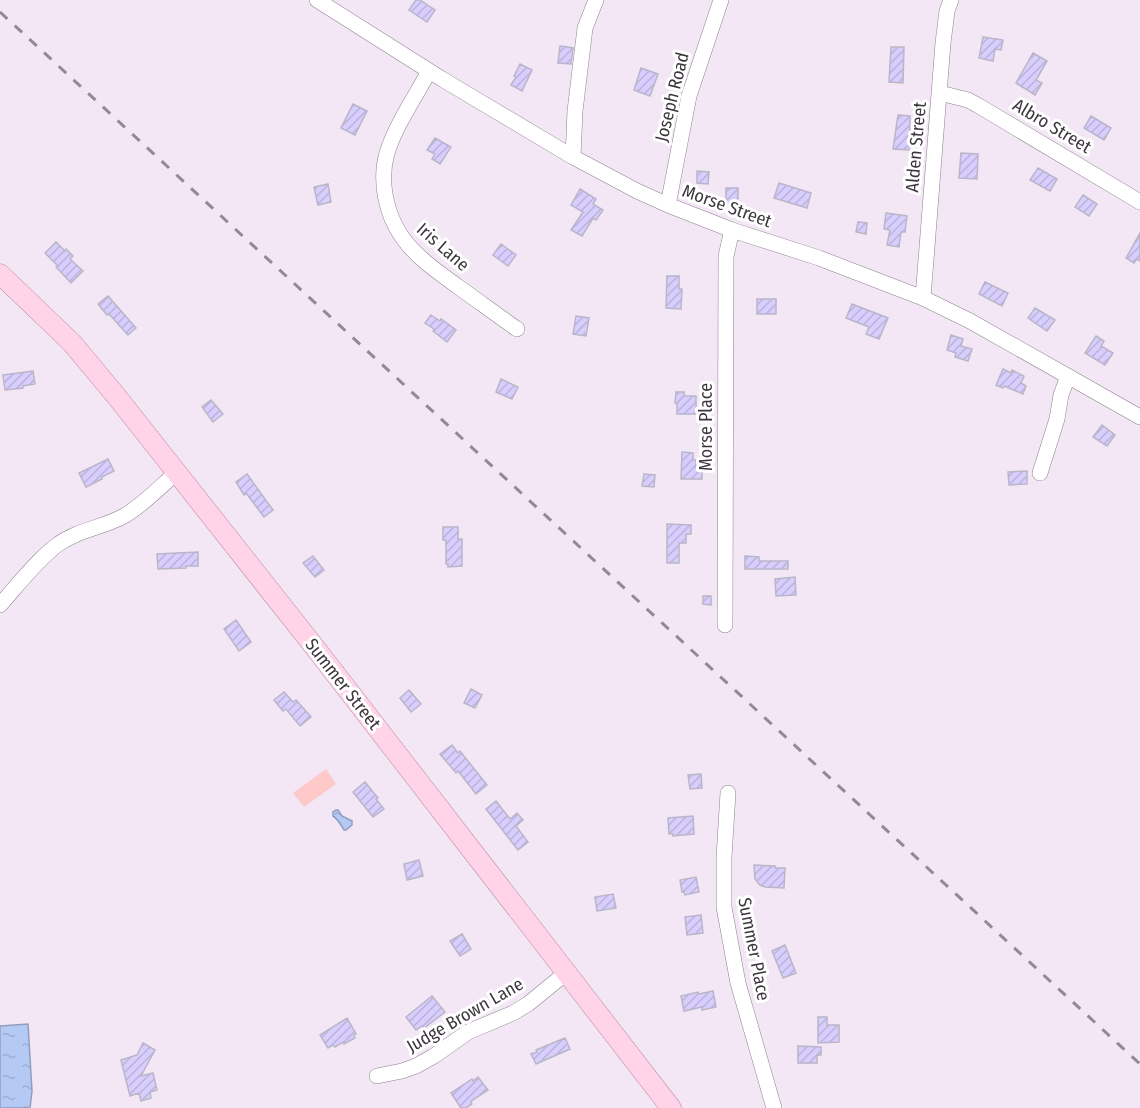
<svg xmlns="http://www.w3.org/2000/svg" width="1140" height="1108" font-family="'Fira Sans Condensed',sans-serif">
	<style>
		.green { fill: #ffc9c9 }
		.water { fill: url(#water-ripples); stroke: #919dbe; stroke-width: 1.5 }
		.building { fill: url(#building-hatch); stroke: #b9b6c7; stroke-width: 1.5 }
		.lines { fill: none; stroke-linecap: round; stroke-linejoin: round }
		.minor-casing { stroke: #8e8290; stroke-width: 16 }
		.major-casing { stroke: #bb8aa2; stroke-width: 21 }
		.minor { stroke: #fff; stroke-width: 15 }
		.major { stroke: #ffd4e8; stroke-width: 20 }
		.rail { stroke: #928993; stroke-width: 3; stroke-dasharray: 10 10; stroke-linecap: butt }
		.labels { text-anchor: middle; stroke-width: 6; stroke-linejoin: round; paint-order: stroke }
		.street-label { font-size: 18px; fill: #3c373d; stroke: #fff }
	</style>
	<defs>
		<pattern id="water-ripples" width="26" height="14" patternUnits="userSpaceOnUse" patternTransform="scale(1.5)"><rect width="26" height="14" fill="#b5c9f5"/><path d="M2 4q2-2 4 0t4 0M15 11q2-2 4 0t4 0" fill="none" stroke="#9dadd3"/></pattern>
		<pattern id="building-hatch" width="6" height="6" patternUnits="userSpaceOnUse" patternTransform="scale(1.5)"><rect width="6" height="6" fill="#d8cefe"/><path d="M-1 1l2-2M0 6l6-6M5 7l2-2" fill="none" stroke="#bab2db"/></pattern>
	</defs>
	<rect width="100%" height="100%" fill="#f3e6f5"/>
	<!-- green -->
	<path class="green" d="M326,769L336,784L304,807L293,793Z"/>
	<!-- water -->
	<path class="water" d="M336,810H338L342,816L352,821V825L346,830H344C341,825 338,819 333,816V812Z
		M28,1024L32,1091L30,1108H0V1026Z"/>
	<!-- building -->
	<path class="building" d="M416,0H420L435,10L427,22L409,10Z
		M983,37L1003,40L1001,50L995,49L993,61L979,58Z
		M560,46L573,48L571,64L558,63Z
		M891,47H904L903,83L889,82Z
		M1033,53L1047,61L1036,80L1042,83L1035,95L1016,83Z
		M520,64L532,70L522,91L511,85L516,77L514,76Z
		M641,68L658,74L650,96L634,90Z
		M353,104L367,111L355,135L341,128Z
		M898,115L910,116L909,150L893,149Z
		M1091,116L1111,128L1104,140L1084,128Z
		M435,138L451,147L440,164L432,159L435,154L427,150Z
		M961,153L978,154L977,179L959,178Z
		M1038,168L1057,179L1050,191L1030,180Z
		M697,171L709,172L708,184L697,183Z
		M779,183L811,193L807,208L774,198Z
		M328,184L331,202L318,205L314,187Z
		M726,188H738V204H726Z
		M580,189L596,199L593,204L603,210L596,220L593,218L582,236L571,230L583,212L571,205Z
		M1083,195L1097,204L1089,216L1075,207Z
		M886,213L907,216L905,232H901L899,247L887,245L890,230L884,229Z
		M858,222L867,223L866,234L856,232Z
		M1140,233V261L1137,259L1134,263L1126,258Z
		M56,242L65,251L66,249L73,256L70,259L83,271L71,283L56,267L58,266L45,253Z
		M501,244L516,255L508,266L493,255Z
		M667,276H679V289H682L681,309L666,308Z
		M985,282L1008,293L1002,306L979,294Z
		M108,296L136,328L128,335L109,314L107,315L98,304Z
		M757,299H776V314H757Z
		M852,304L888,318L879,339L866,334L869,327L846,318Z
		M1035,308L1055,320L1047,331L1028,318Z
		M431,315L440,321L441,319L456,330L447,342L433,331L434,329L425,323Z
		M576,316L589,318L586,336L573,334Z
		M951,335L963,339L961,346L972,349L968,361L955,357L956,353L947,350Z
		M1096,336L1104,341L1101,346L1113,353L1105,365L1085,353Z
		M1003,369L1011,373L1012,370L1024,376L1021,383L1026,386L1023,394L1004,386L1003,388L996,385Z
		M33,371L35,384L23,386V388L5,390L3,375Z
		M501,379L518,387L512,399L496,392Z
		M676,392H684V396H696V414H677V403H675Z
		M211,400L223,414L213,422L202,407Z
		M1102,425L1115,435L1107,446L1093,437Z
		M682,452L693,453V460H696V467H702V479H681Z
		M108,459L114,471L102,477V479L86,487L79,473Z
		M1027,471V484L1009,485L1008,472Z
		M247,474L273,510L264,517L246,493L244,495L236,482Z
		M644,474L655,475L654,487L642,486Z
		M667,524L691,525V534H686V543H679V563H667Z
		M443,527H458V539H462V566L448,567V564H446V540H443Z
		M198,552V566H186V568L158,569L157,554Z
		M313,556L324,570L315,577L303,563Z
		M745,556L759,557V561H788V569H745Z
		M795,577L796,595L776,596L775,579Z
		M703,596H711V605L703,604Z
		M236,620L251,642L239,651L224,629Z
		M471,689L482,695L475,708L464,703Z
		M409,690L421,704L411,712L400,698Z
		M284,692L293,702L296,700L311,717L300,726L286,709L283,711L274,700Z
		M452,745L458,753L460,751L487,785L476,794L458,771L456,773L440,754Z
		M701,774L702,788L690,789L688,775Z
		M365,782L378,798L376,799L384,809L373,817L353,792Z
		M496,801L510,819L517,813L523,820L516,826L528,842L518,850L486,809Z
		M693,816L694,834L673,836V834H669L668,818Z
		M419,860L423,876L407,880L404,864Z
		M754,865L775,866V868H785L784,888L765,887L760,885L755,879Z
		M696,877L699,892L685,895L684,892H682L680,880Z
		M613,894L616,908L597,911L595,897Z
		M701,915L703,933L687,935L685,917Z
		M462,934L471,949L460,956L450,941Z
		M785,945L796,973L783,978L772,951Z
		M713,991L716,1007L702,1010V1007L684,1011L681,996L698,992L699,994Z
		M432,996L445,1012L424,1028L422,1026L416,1030L406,1017Z
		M818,1017H827V1025H839V1042L818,1043Z
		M347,1018L356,1034L354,1035L355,1038L344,1044L343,1042L335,1047L333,1045L328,1048L320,1035Z
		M565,1038L570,1049L536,1064L531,1054L537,1052L536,1050Z
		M143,1043L155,1050L141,1076L153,1073L157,1090L150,1092L151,1098L141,1101L139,1093L130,1096L121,1060L137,1055Z
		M798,1046L821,1047V1055H817V1063H798Z
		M478,1077L488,1090L471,1101L472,1104L466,1108H461L451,1093L472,1079L473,1081Z"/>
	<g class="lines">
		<!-- minor casing -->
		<g class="minor-casing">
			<path id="minor" d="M317,0L442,79L573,157L637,191L668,205L732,230L819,258L923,298L970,321L1140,417
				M429,71C415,98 396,124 387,153C379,181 386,214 402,237C416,257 438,272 457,286C477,300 497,315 517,329
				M940,93L968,100L979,106L1140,202
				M573,157L575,111L585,28L596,0
				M668,205L689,96L721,0
				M923,298L943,43L947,11L951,0
				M1040,473L1057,419L1061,395L1068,376
				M0,605C17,586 36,561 57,545C77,530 102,528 124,516C143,505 160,487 177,472
				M725,625L726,256L732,230
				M728,793L724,857V907L738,983L774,1108
				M377,1076L402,1071L416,1066L434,1056L468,1032L513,1013L528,1004L566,973"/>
		</g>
		<!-- major casing -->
		<g class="major-casing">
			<path id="major" d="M0,274L72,343L117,397L320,654L671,1108"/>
		</g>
		<!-- minor -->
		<use href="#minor" class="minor"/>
		<!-- major -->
		<use href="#major" class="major"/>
		<!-- rail -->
		<path class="rail" d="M0,12L1140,1064"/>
	</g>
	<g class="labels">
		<!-- street labels -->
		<g class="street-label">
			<text transform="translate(672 97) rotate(-76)" y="6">Joseph Road</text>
			<text transform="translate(1052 126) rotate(31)" y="6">Albro Street</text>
			<text transform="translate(916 147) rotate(-85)" y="6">Alden Street</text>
			<text transform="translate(727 206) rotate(20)" y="6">Morse Street</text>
			<text transform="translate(443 247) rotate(41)" y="6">Iris Lane</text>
			<text transform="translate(706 427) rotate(-90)" y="6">Morse Place</text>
			<text transform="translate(343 684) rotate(52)" y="6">Summer Street</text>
			<text transform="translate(754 949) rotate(79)" y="6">Summer Place</text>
			<text transform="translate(465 1015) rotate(-30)" y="6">Judge Brown Lane</text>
		</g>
	</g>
</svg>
